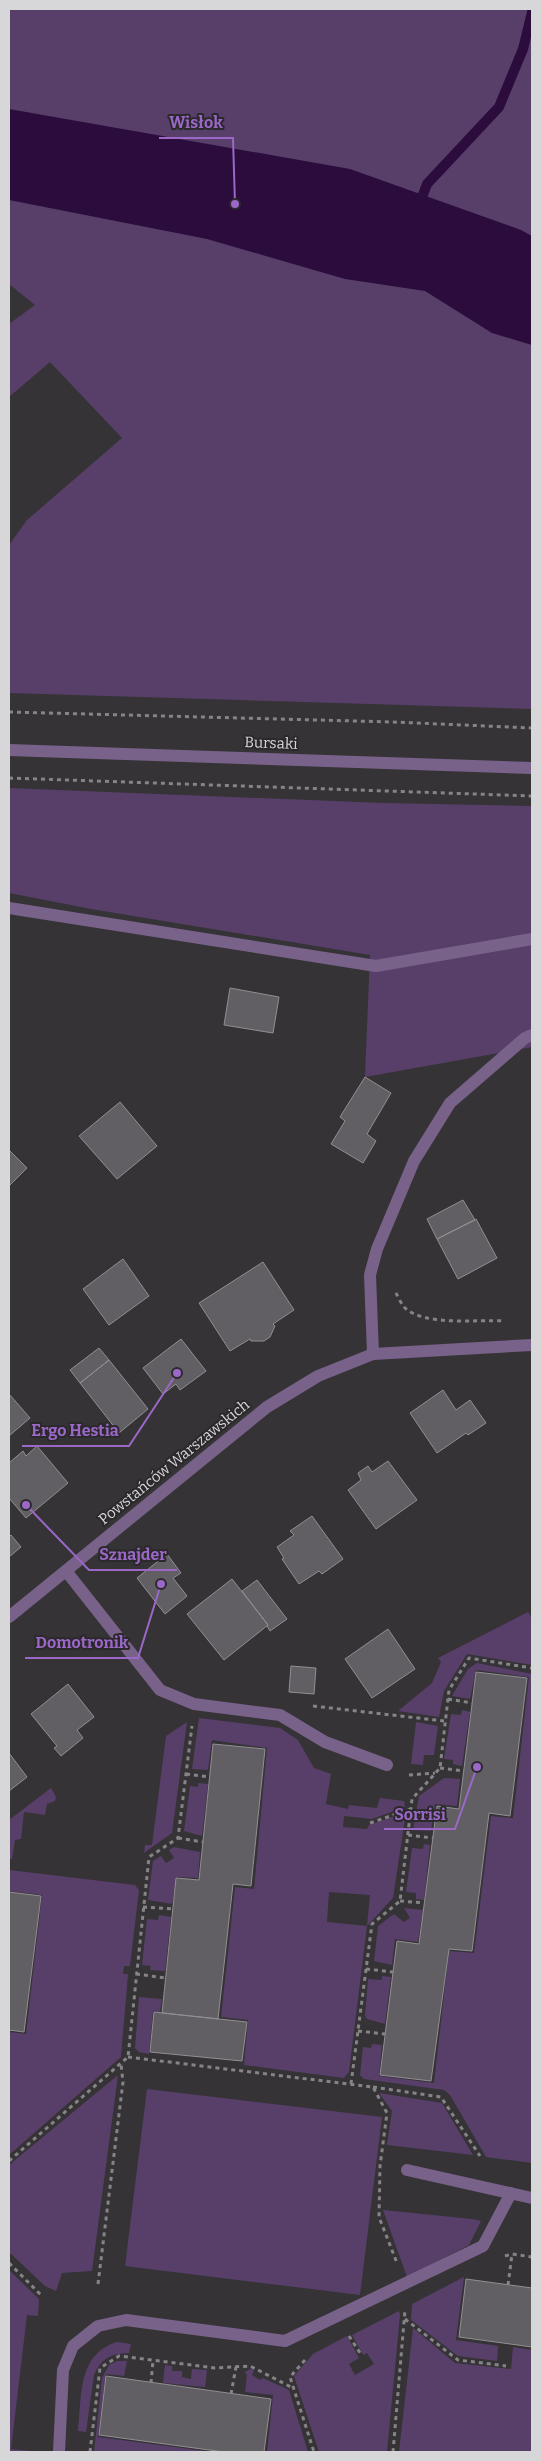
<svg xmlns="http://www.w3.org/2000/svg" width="541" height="2461" font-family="Bitter,serif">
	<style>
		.green { fill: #583f6a; fill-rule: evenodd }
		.water { fill: #2b0c3d }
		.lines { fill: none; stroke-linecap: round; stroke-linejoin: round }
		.stream { stroke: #2b0c3d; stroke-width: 10 }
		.building { fill: #615f63; stroke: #918f92 }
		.path { stroke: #868487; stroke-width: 3; stroke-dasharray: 4 4; stroke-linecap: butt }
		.minor { stroke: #79628a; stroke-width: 12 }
		.labels { text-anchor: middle; stroke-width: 4; stroke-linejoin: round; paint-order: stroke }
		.street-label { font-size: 15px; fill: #d7d6d8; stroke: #2b292c }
		.leader { fill: none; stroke: #9b68c8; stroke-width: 2 }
		.callout-dot { fill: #9b68c8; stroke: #2b292c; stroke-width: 2 }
		.callout-label { font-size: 16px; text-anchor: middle; font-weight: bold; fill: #9b68c8; stroke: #2b292c; stroke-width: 4; stroke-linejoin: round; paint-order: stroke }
	</style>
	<rect width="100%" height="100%" fill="#353336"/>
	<!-- green -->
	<path class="green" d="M9,9H532V709L9,693V545L27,520L122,438L50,362L9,397V324L35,305L9,284Z
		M9,788L383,803L532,806V1047L365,1077L370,955L91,909L9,893Z
		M528,1612L532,1618V1665L467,1654L444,1691L439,1717L398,1711L432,1683L441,1662L438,1658Z
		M477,1663L532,1674V2163L486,2157L450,2095L444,2090L364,2079L360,2075L363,2047L371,2048L372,2044L382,2045L379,2076L434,2083L449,1951L474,1953L491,1816L513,1818L529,1677L476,1670L470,1699L452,1696L468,1669Z
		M462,1710L470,1712L462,1766L453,1764V1760L444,1759L451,1714L461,1715Z
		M199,1718L280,1728L298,1740L314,1768L331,1774L326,1804L348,1809L349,1805L377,1808L380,1798L404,1801L405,1807L372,1819L344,1816L343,1827L367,1829L369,1825L406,1812L393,1898L367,1926L349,2072L344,2078L244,2065L248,2020L221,2017L235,1887L254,1889L267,1748L212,1740L208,1770L192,1769ZM329,1892L370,1895L367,1926L327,1922Z
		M187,1722L172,1833L144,1853L145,1845H152L166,1736Z
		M416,1722L438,1726L434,1755H424L423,1765L411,1764Z
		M444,1778L460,1779L457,1806L435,1804L431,1831L413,1830L419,1796Z
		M198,1783L208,1784L202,1836L184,1831L190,1786L198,1787Z
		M51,1788L56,1797L55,1801L47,1804L45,1815L24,1812L21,1839L15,1840L12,1859H9V1820Z
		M424,1844L430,1845L424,1900L416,1899V1893L406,1892L412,1848L423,1849Z
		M174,1847L200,1852L198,1878L176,1877L172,1904L148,1900L153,1861L161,1856L166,1863L174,1858L169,1850Z
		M9,1870L135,1885L139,1890L130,1966H124L123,1974H128L121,2057L9,2155V2032L26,2034L42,1895L9,1891Z
		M404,1908L423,1910L418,1942L395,1939L392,1965L374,1961L378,1926L394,1914L404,1922L410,1918Z
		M159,1915L171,1917L165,1971L150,1970L151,1966L142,1965L147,1919L158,1920Z
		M382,1976L391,1977L385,2024L367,2019L365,2016L368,1979L382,1980Z
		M139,1997L162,1999L160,2012L153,2011L149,2054L139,2052L135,2048Z
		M118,2075L92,2271L62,2273L56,2291L45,2286L9,2252V2165Z
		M147,2089L382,2117L360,2295L125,2266Z
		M379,2093L442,2103L473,2155L387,2145L392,2111Z
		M383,2210L472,2219L481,2221L469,2245L407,2277Z
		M9,2270L39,2299L38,2316L27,2315L11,2449L40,2452H9Z
		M464,2277L456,2340L498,2346L497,2361L458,2356L411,2320L412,2304Z
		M399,2311L400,2315L387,2452H319L294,2376L313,2354L347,2336L359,2358L349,2364L355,2375L374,2364L367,2353L363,2355L352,2335Z
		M413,2328L455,2363L511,2369L513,2347L532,2350V2452H399Z
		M117,2342L131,2344L129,2353C110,2354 102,2358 94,2375L86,2432L78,2431C82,2397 77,2354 117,2342Z
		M117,2361H127L124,2376L106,2374L98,2437L213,2452H94L102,2378L109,2365Z
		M165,2365L172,2366V2371H182V2377L191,2379L192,2369L207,2370L205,2387L163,2383Z
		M250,2369L254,2370L252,2375L260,2380L263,2378L289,2390L308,2452H267L273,2395L245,2392L247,2374L244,2373Z"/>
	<!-- water -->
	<path class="water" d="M9,109L350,169L521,230L532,236V345L492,333L425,291L345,279L207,239L9,200Z"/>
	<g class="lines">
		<!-- stream -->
		<path class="stream" d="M418,208L427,184L499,107L523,49L532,12"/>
	</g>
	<!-- building -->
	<path class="building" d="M230,988L279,997L273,1033L224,1025Z
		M365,1077L391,1093L367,1134L376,1141L363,1163L331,1144L345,1121L340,1117Z
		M120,1102L157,1146L117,1179L79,1136Z
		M9,1150L27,1168L9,1186Z
		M463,1200L475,1220L437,1239L427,1219Z
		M476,1219L497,1258L458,1279L437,1239Z
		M123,1259L149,1296L109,1325L83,1289Z
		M263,1262L294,1310L273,1324L275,1326L270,1337L264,1341H251L250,1339L230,1351L199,1303Z
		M181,1339L206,1371L180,1390L176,1384L163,1394L143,1368Z
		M99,1348L109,1360L80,1383L70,1370Z
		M109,1360L148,1409L119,1433L80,1383Z
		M443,1390L456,1410L470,1400L486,1423L468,1435L466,1433L437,1453L410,1413Z
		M9,1394L30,1418L9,1436Z
		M37,1446L68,1483L26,1518L9,1498V1463L23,1451L26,1456Z
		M388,1461L417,1500L376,1529L348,1490L361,1480L358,1473L368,1466L372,1472Z
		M312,1516L343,1559L322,1574L319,1571L299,1584L282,1559L284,1558L277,1547L294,1535L290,1531Z
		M11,1535L21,1547L9,1557V1537Z
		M167,1554L181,1573L173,1578L187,1596L165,1614L137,1578Z
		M232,1579L268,1625L224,1660L187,1614Z
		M257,1580L287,1619L270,1631L267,1626L268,1625L242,1591Z
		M388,1629L415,1669L372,1698L345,1659Z
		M291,1666L316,1668L314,1694L289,1692Z
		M476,1672L527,1678L510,1816L489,1813L472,1951L449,1949L431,2081L380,2075L397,1941L419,1944L437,1806L459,1809Z
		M68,1684L94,1717L77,1730L83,1738L61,1756L54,1748L57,1746L31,1714Z
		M213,1744L265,1749L251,1886L233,1884L218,2019L162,2013L176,1878L199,1880Z
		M9,1753L27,1777L9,1791Z
		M9,1892L41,1896L24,2032L9,2030Z
		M154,2012L247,2022L242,2061L150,2052Z
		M466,2279L532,2288V2347L459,2337Z
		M106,2376L271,2399L264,2452H224L99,2435Z"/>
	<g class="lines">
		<!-- path -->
		<path class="path" d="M9,712L393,722L532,728
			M9,778L532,796
			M396,1293C398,1297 401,1303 404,1307C424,1327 477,1319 504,1321
			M448,1699L472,1703
			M313,1706L444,1721
			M440,1768L464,1771
			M186,1774L210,1777
			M409,1775L435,1773
			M370,1823L411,1809
			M408,1835L433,1838
			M178,1838L203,1842
			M400,1901L425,1903
			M143,1907L173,1909
			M366,1969L393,1972
			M136,1974L166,1978
			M358,2031L385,2034
			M128,2057L373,2087L387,2113L380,2166L379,2217L397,2263
			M351,2084L372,1924L400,1901L412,1799L440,1768L449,1690L469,1658L532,1668
			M373,2087L441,2097L480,2156
			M9,2161L128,2057L149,1857L178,1838L192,1726
			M505,2256L512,2254L532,2257
			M9,2263L41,2295
			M98,2284L123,2082L121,2064
			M508,2285L512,2254
			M405,2319L458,2360L506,2366
			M349,2336L362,2356
			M305,2360L290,2377L314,2452
			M151,2383L153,2360
			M231,2394L236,2367
			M90,2452L100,2368L119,2356L215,2368L250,2366L293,2388
			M393,2452L405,2310"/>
		<!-- minor -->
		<path class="minor" d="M9,750L532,768
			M9,908L376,966L532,939
			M373,1354L370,1275L377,1249L414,1161L450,1103L525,1038L532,1035
			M66,1571L160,1690L194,1704L280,1715L325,1742L387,1765
			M9,1617L267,1407L318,1376L373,1354L532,1345
			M407,2170L532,2198
			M59,2452L63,2370L73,2346L98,2326L126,2320L285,2341L483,2246L511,2193"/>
	</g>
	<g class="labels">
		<!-- street labels -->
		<g class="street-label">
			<text transform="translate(271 743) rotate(2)" y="5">Bursaki</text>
			<text transform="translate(174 1462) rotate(-39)" y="5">Powstańców Warszawskich</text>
		</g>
	</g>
	<!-- callouts -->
	<path class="leader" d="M235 204L233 138H159M177 1373L129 1446H22M26 1505L89 1570H177M161 1584L138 1658H25M477 1767L455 1829H384"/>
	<g class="callout-dot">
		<circle cx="235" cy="204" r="5"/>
		<circle cx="177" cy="1373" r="5"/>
		<circle cx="26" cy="1505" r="5"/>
		<circle cx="161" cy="1584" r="5"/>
		<circle cx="477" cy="1767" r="5"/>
	</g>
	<g class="callout-label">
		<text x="196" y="128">Wisłok</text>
		<text x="75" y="1436">Ergo Hestia</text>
		<text x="133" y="1560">Sznajder</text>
		<text x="82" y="1648">Domotronik</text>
		<text x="420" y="1820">Sorrisi</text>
	</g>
	<!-- border -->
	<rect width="541" height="2461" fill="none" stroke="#d7d6d8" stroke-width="20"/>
</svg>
